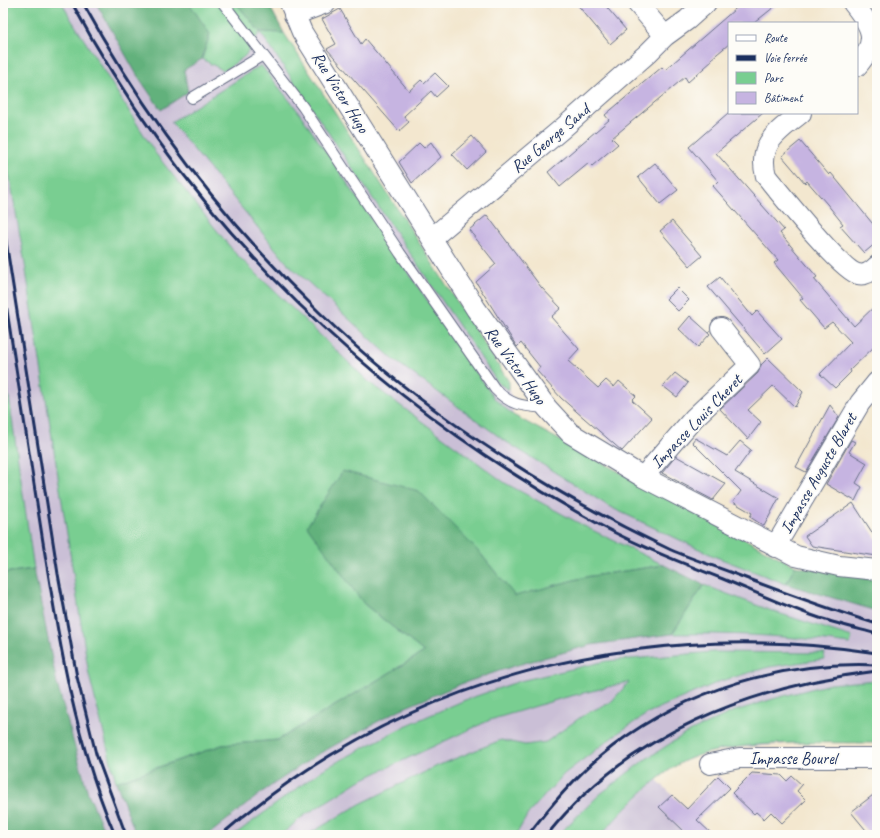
<svg xmlns="http://www.w3.org/2000/svg" width="880" height="838" font-family="Caveat,sans-serif">
	<style>
		.industrial { fill: #cabfd6 }
		.green { fill: #79ce91; stroke: #4a7e78 }
		.forest { fill: #62b17b; stroke: #3e706c }
		.building { fill: #c6b4e1 }
		.lines { fill: none; stroke-linecap: round; stroke-linejoin: round }
		.service-casing { stroke: #676f86; stroke-width: 12 }
		.minor-casing { stroke: #676f86; stroke-width: 22 }
		.service { stroke: #fff; stroke-width: 10 }
		.minor { stroke: #fff; stroke-width: 20 }
		.rail { stroke: #1b2f5e; stroke-width: 3 }
		.labels { text-anchor: middle; stroke-width: 4; stroke-linejoin: round; paint-order: stroke }
		.street-label { font-size: 17px; fill: #1b2f5e; stroke: #fdfcf7 }
	</style>
	<rect width="100%" height="100%" fill="#fdfcf7"/>
	<filter id="ink" filterUnits="userSpaceOnUse"><feTurbulence type="fractalNoise" baseFrequency=".025" numOctaves="2"/><feDisplacementMap in="SourceGraphic" scale="8" xChannelSelector="R" yChannelSelector="G"/><feConvolveMatrix kernelMatrix="1 2 1 2 8 2 1 2 1" color-interpolation-filters="sRGB"/></filter>
	<filter id="wash" filterUnits="userSpaceOnUse"><feTurbulence type="fractalNoise" baseFrequency=".012" numOctaves="4" result="noise"/><feDisplacementMap in="SourceGraphic" scale="16" xChannelSelector="R" yChannelSelector="G"/><feGaussianBlur stdDeviation="0.9" result="paint"/><feColorMatrix in="noise" values="0 0 0 0 0 0 0 0 0 0 0 0 0 0 0 0 0 1.4 0 .05"/><feComposite in="paint" operator="in"/></filter>
	<g filter="url(#wash)">
		<rect width="100%" height="100%" fill="#f3e7cf"/>
		<!-- industrial -->
		<path class="industrial" d="M3,3H268L284,33L509,382L513,415L795,566L877,577V743L814,742L738,748L702,754L677,765L657,780L713,835H3Z"/>
		<!-- green -->
		<path class="green" d="M3,3H62L71,19L156,154L235,253L370,383L505,483L588,528L664,565L585,577L515,597L480,553L364,604L424,652L278,740L222,745L116,782L89,675L24,258L3,140Z
			M189,3H236L260,32L284,33L509,382V390L498,383L260,32L245,56L224,71L202,59L209,34Z
			M261,65L298,111L494,398L513,415L795,566L786,584L716,557L610,507L505,441L394,360L287,263L171,122Z
			M3,357L34,569L3,573Z
			M704,585L772,611L852,637L850,644C791,636 732,633 672,634Z
			M713,652L825,653L824,659L769,667L721,681L650,712L618,733L564,774L528,814L516,835H307L360,804L437,766L501,740L525,745L546,742L585,714L611,702L629,682L563,698L490,720L359,781L302,817L281,835H234L322,770L405,726L465,700L520,681L606,661Z
			M877,680V743C826,743 720,738 677,765C651,781 621,812 601,835H558L599,795L643,761L685,734L732,712L776,698L830,684Z"/>
		<!-- forest -->
		<path class="forest" d="M96,3H189L210,34L202,59L184,70L188,92L161,110L137,75Z
			M236,3H268L284,33L260,32Z
			M343,471L419,491L480,553L515,596L585,577L664,565L704,585L672,634L591,645L514,666L461,684L399,710L315,756L265,790L208,835H136L116,782L222,745L278,740L424,652L364,604L307,526Z
			M795,566L877,577V611L786,584Z
			M34,569L57,684L88,793L106,835H3V573Z"/>
		<g id="blocks">
			<!-- building -->
			<path class="building" d="M576,3H603L626,30L610,44Z
				M742,3H779L754,23H729V44L711,59L712,61L688,82L685,77L612,138L618,144L592,166L589,163L560,187L548,172L609,120L605,115L662,67L665,70Z
				M340,9L361,44L365,39L409,91L421,80L424,83L435,73L448,86L436,97L431,91L404,116L409,122L399,131L327,49L336,44L322,19Z
				M728,113H763L716,153L784,230L780,233L817,277L814,279L854,326L877,304V344L850,370L851,372L835,388L820,374L851,342L832,322L824,328L800,300L803,298L774,263L778,260L713,186L718,181L689,147Z
				M472,136L486,152L467,170L452,154Z
				M800,141L829,175L831,173L877,229V242L864,253L840,226L843,224L827,204L807,181L805,183L782,156Z
				M431,142L441,157L412,183L399,162L419,143L424,148Z
				M655,163L678,190L660,204L638,177Z
				M487,215L541,287L561,308L551,317L579,349L568,361L598,388L606,380L614,387L619,381L636,396L632,400L652,418L622,451L561,398L537,371L540,367L521,343L517,347L476,282L496,264L469,230Z
				M672,221L702,256L690,266L660,231Z
				M720,277L752,316L757,311L782,339L765,354L708,287Z
				M677,288L689,300L678,311L666,299Z
				M690,316L710,334L698,347L679,329Z
				M768,358L803,392L795,407L773,386L748,410L761,422L748,439L720,409L758,373L761,365Z
				M675,373L688,383L677,397L663,386Z
				M830,405L839,417L806,472L796,467Z
				M695,438L727,456L740,441L751,450L735,472L779,498L764,526L750,517L752,513L733,502L741,491L692,442Z
				M851,440L855,442L849,452L867,463L856,483L862,487L855,501L826,484Z
				M676,456L726,484L713,500L662,473Z
				M853,503L877,540V556L812,546L805,536Z
				M752,773L781,775L787,781L792,776L802,785L797,791L806,800L782,823L771,812L764,819L756,812L754,814L732,793Z
				M718,776L730,788L697,820L713,835H688L659,807L672,795L687,809Z
				M877,792V835H870L851,812Z"/>
		</g>
	</g>
	<g filter="url(#ink)">
		<use href="#blocks" fill-opacity="0" stroke="#676f86" stroke-width="1"/>
		<g class="lines">
			<!-- service casing -->
			<g class="service-casing">
				<path id="service" d="M223,3L303,107L400,253L495,389C512,407 525,406 547,408
					M192,98L263,55"/>
			</g>
			<!-- minor casing -->
			<g class="minor-casing">
				<path id="minor" d="M290,3L302,32L476,309L547,408L570,433L643,477L796,556L839,566L877,570
					M637,3L665,36
					M853,3C872,27 880,40 857,66
					M294,15L326,3
					M801,113C778,132 757,143 766,176C780,193 842,271 858,274C866,276 872,271 877,266
					M432,238L563,128L648,53L665,36L687,20L706,3
					M643,477L694,418L750,365L721,328
					M775,547L860,403L877,382
					M710,764L739,758H877"/>
			</g>
			<!-- service -->
			<use href="#service" class="service"/>
			<!-- minor -->
			<use href="#minor" class="minor"/>
			<!-- rail -->
			<path class="rail" d="M72,3C194,229 377,404 602,526C641,547 682,563 723,579C752,591 781,604 811,615C833,623 855,628 877,634
				M83,3C146,117 225,222 319,312C416,407 544,490 667,548C688,558 712,565 735,574C782,592 829,609 877,624
				M3,222L58,574L77,677L96,754L126,835
				M3,285C16,371 30,456 43,542C59,642 75,742 115,835
				M221,835C404,676 640,617 877,653
				M528,835C553,802 580,771 613,746C688,689 783,661 877,665
				M547,835C628,733 752,686 877,671"/>
		</g>
	</g>
	<g class="labels">
		<!-- street labels -->
		<g class="street-label">
			<text transform="translate(341 92) rotate(58)" y="6">Rue Victor Hugo</text>
			<text transform="translate(550 138) rotate(-40)" y="6">Rue George Sand</text>
			<text transform="translate(516 365) rotate(54)" y="6">Rue Victor Hugo</text>
			<text transform="translate(696 421) rotate(-46)" y="6">Impasse Louis Cheret</text>
			<text transform="translate(818 473) rotate(-60)" y="6">Impasse Auguste Blaret</text>
			<text x="793" y="764">Impasse Bourel</text>
		</g>
	</g>
	<!-- margin -->
	<rect width="880" height="838" fill="none" stroke="#fdfcf7" stroke-width="16"/>
	<!-- legend -->
	<rect x="728" y="22" width="130" height="92" fill="#fdfcf7" stroke="#a3aaba"/>
	<rect x="736" y="35" width="20" height="6" fill="#ffffff" stroke="#a3aaba"/>
	<text x="764" y="42" font-size="12" fill="#1b2f5e">Route</text>
	<rect x="736" y="55" width="20" height="6" fill="#1b2f5e" stroke="#a3aaba"/>
	<text x="764" y="62" font-size="12" fill="#1b2f5e">Voie ferrée</text>
	<rect x="736" y="72" width="20" height="12" fill="#79ce91" stroke="#a3aaba"/>
	<text x="764" y="82" font-size="12" fill="#1b2f5e">Parc</text>
	<rect x="736" y="92" width="20" height="12" fill="#c6b4e1" stroke="#a3aaba"/>
	<text x="764" y="102" font-size="12" fill="#1b2f5e">Bâtiment</text>
</svg>
